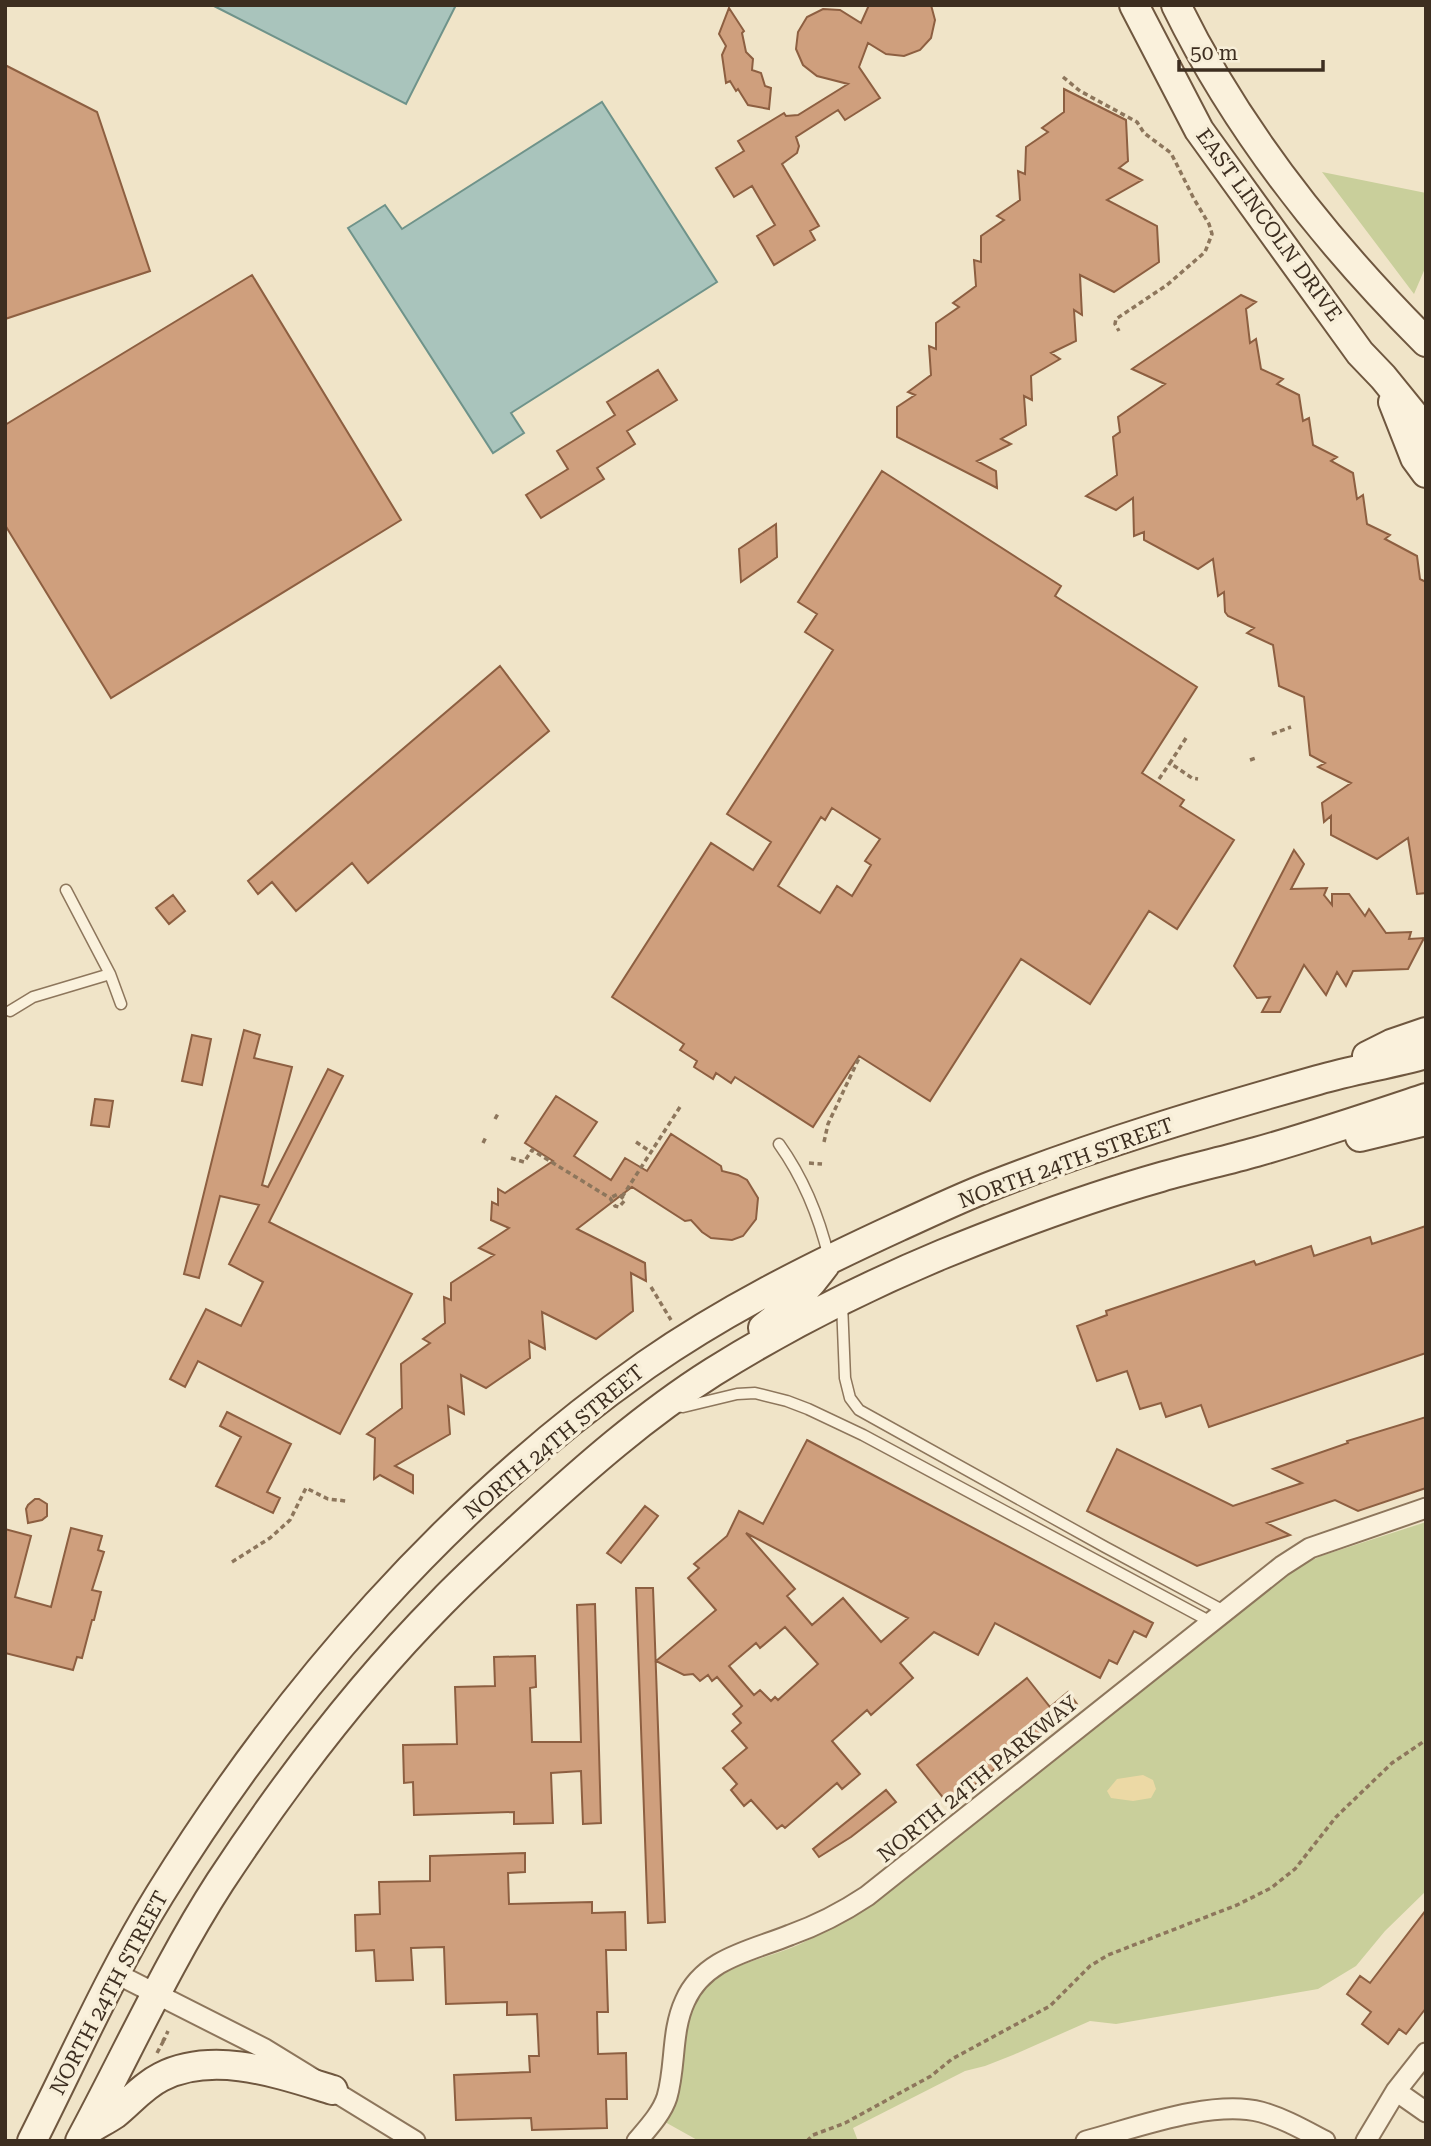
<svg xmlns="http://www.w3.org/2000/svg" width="1431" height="2146" font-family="'Roboto Serif',serif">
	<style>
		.green { fill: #c9cf9b }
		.sand { fill: #ecd9a5 }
		.water { fill: #a9c4bc; stroke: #6f938a; stroke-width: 2 }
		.building { fill: #cf9f7d; stroke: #8d5f41; stroke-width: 2; fill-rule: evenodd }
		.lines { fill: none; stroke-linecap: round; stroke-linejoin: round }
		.service-casing { stroke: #8d765c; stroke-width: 13 }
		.minor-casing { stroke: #8d765c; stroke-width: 23 }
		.secondary-casing { stroke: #6f573f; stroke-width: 32 }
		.path { stroke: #8d765c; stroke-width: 3.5; stroke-dasharray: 5 3.5; stroke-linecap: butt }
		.service { stroke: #faf1dc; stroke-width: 10 }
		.minor { stroke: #faf1dc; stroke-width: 19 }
		.secondary { stroke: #faf1dc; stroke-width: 28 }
		.labels { text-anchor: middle; stroke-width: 7; stroke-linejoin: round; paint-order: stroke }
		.street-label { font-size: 21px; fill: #3d2e20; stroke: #f7eed8 }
	</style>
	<rect width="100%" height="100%" fill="#f0e4c8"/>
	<!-- green -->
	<path class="green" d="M1322,172L1426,193V266L1414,294Z
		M1426,1522V1891L1385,1931L1356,1966L1318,1989L1116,2024L1090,2021L1013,2055L985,2066L965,2071L853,2128L858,2141H699L665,2122C671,2110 679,2096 681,2082C686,2060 679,2036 689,2014C712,1963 754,1964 798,1945C824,1933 848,1919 873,1904L1126,1704L1289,1571L1321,1556Z"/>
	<!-- sand -->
	<path class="sand" d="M1143,1775L1153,1780L1156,1789L1151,1798L1133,1801L1111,1798L1107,1791L1117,1779Z"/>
	<!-- water -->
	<path class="water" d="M212,5H456L406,104Z
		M602,102L717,282L511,413L524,433L493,453L348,228L385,205L402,229Z"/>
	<!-- building -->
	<path class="building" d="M869,5H931L935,20L931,38L920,50L904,56L886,54L868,43L859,67L880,98L845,120L838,110L796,137L799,146L797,153L782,164L819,226L810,231L815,240L774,265L757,236L775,225L752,186L734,197L716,168L744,151L738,141L784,113L786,116L798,115L848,84L817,76L803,65L796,49L798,32L807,17L823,9L840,10L861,23Z
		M729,8L744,31L742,33L746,52L753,59L752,70L761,73L765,86L771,88L769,109L748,105L738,89L736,91L730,81L726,83L722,55L726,46L719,34Z
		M5,65L97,112L150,271L5,319Z
		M1064,89L1126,120L1128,161L1119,168L1142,180L1107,200L1157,226L1159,262L1114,292L1080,275L1082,315L1074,310L1076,341L1051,353L1060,359L1031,376L1032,400L1024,396L1026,425L1001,439L1011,444L977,461L996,471L997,488L897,437V407L915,395L908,392L931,375L929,346L936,349V323L959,307L953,303L976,286L974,260L981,262V236L1004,220L997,216L1020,200L1018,171L1025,174L1026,147L1048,132L1042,128L1064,112Z
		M252,275L401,520L111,698L5,525V425Z
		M1241,295L1256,302L1246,309L1250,343L1256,339L1261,369L1283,379L1277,384L1299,395L1303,421L1309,418L1313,445L1337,457L1331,461L1353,473L1357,499L1363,495L1367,524L1390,535L1385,539L1417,556L1420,579L1426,582V893L1417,894L1408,838L1377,859L1331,835V816L1324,822L1322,803L1351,783L1318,767L1325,763L1310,755L1304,697L1279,686L1273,645L1247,633L1254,628L1228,616L1225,612L1224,592L1218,596L1213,559L1198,569L1144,540V532L1134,536L1133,498L1116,510L1086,496L1117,475L1113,437L1120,432L1118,417L1165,384L1132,369Z
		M658,370L677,400L627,431L635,444L597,468L604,479L541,518L526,495L568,469L557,451L615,415L607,402Z
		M882,471L1061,586L1055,596L1197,687L1142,773L1184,800L1180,806L1234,840L1177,929L1149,911L1090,1004L1021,959L930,1101L859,1056L813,1127L735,1077L731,1083L716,1073L713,1079L694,1067L697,1061L680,1050L684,1044L612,997L711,843L753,870L771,842L727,814L833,650L805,632L817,614L798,602ZM832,808L880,839L865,861L871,865L852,896L837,886L820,913L778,886L821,817L825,820Z
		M776,524L777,557L741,582L739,549Z
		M500,666L549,731L368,883L352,863L296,911L272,882L258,894L248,881Z
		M1294,850L1304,864L1291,889L1327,888L1324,895L1332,905V894H1349L1365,916L1369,909L1386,933L1411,932L1409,939L1424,938L1408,969L1353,971L1346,986L1337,972L1326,995L1304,965L1280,1012H1262L1270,997L1257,998L1234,966Z
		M173,895L185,911L169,924L156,908Z
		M244,1030L260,1035L254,1058L292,1067L262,1185L268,1187L328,1069L343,1076L269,1222L412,1294L340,1434L198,1361L185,1387L170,1379L206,1309L241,1326L263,1282L229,1264L259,1205L220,1196L199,1278L184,1274Z
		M192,1035L211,1039L202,1085L182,1081Z
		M556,1096L597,1122L574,1156L611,1180L625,1158L647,1171L671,1134L721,1166L722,1171L738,1175L747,1180L758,1198L756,1219L743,1236L732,1240L711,1238L702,1232L691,1220L685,1221L632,1187L577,1229L645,1263L646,1281L631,1273L633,1311L596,1339L542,1312L545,1349L529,1341L530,1358L486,1388L461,1375L464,1414L448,1406L450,1434L395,1466L413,1475V1493L380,1475L374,1479L375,1438L367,1434L402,1408L401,1364L430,1343L423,1339L445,1323L444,1297L451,1300V1283L494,1255L479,1248L509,1228L491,1220L492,1202L498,1205V1189L505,1193L553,1161L525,1143Z
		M95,1099L113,1101L109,1127L91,1125Z
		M1426,1226V1353L1209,1427L1201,1405L1166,1417L1161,1403L1140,1409L1127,1371L1097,1381L1077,1326L1107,1315L1106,1311L1254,1261L1256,1265L1311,1246L1314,1256L1370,1237L1372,1244Z
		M227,1412L291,1444L267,1492L280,1498L273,1513L216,1486L241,1437L220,1426Z
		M1426,1417V1488L1358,1511L1335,1500L1267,1523L1290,1535L1197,1566L1087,1511L1117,1449L1233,1506L1302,1483L1273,1469L1348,1443L1347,1441Z
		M807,1440L1153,1623L1146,1637L1134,1631L1117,1664L1109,1660L1100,1678L995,1623L978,1655L934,1632L900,1663L913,1678L871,1715L867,1710L832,1741L860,1774L842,1789L837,1783L785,1828L782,1825L777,1829L751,1800L744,1806L731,1790L737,1784L723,1768L747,1748L732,1731L741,1723L733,1714L742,1706L717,1677L712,1681L708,1675L700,1681L693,1674L684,1675L656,1661L716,1610L688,1578L699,1568L694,1564L727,1536L739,1511L763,1524ZM746,1533L853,1589L908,1618L881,1642L843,1598L812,1625L787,1596L795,1589ZM785,1627L818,1664L778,1700L775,1697L771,1701L760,1690L754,1695L729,1666L756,1643L760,1648Z
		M35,1499H39L47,1504V1516L42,1520L28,1523L26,1509L28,1505Z
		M645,1506L658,1516L621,1563L607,1553Z
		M71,1528L102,1536L98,1550L104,1552L92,1590L101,1592L94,1620H92L82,1658L77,1657L73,1670L5,1653V1529L31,1536L15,1597L51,1607Z
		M636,1588H653L665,1922L648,1923Z
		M595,1604L601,1823L583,1824L581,1771L551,1773L553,1823L514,1824V1812L414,1815L413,1782L404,1783L403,1745L457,1744L455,1687L495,1686L494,1657L535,1656L536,1687L530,1688L532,1742H581L577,1605Z
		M1027,1678L1050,1707L1068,1692L1077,1704L949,1805L917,1765Z
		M886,1790L896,1802L851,1837L819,1857L813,1849Z
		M525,1853V1872L508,1873L509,1904L592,1902V1913L625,1912L626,1950H606L608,2012H597L598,2054L626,2053L627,2099H606L607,2128L532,2130L531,2118L456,2120L454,2075L530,2072L529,2056H539L537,2014L507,2015V2002L446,2004L444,1947L411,1948L413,1980L376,1981L374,1950L356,1951L355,1915L380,1914L379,1882L430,1881V1856Z
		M1426,1910V2008L1406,2034L1399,2029L1388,2044L1362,2024L1371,2012L1347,1994L1360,1976L1370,1983Z"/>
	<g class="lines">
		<!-- service casing -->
		<g class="service-casing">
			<path id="service" d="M66,890L110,974L121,1004
				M10,1011L33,997L110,974
				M779,1144C804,1179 819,1216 829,1258
				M842,1303L845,1378L850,1398L859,1410L1105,1547L1224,1611
				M676,1406L683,1407L737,1394L755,1393L787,1401L808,1409L863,1435L1211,1622"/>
		</g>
		<!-- minor casing -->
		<g class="minor-casing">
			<path id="minor" d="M115,1973L265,2049L415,2141
				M1396,2091L1426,2112
				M637,2141C648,2128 662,2113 667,2097C676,2066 671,2031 685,2001C704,1958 751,1951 790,1935C818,1925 843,1912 867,1896L1282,1566L1310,1548L1426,1508
				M1086,2141C1135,2128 1212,2099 1261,2112C1283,2118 1304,2130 1325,2141
				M1366,2141L1396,2091L1426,2053"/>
		</g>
		<!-- secondary casing -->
		<g class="secondary-casing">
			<path id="secondary" d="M1134,5L1199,130L1360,353L1383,377L1426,430
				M1176,5C1237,130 1328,244 1426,342
				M1393,402L1415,458L1426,473
				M1367,1056L1391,1044L1426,1032
				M1360,1137L1426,1121
				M763,1328C788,1309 807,1290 825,1265
				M87,2131C96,2125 106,2120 115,2114C130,2102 143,2086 161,2077C214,2050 280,2074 333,2090
				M32,2141C74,2058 111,1973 160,1894C286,1690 450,1503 646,1365C725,1310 811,1267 898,1227C929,1213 960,1198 991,1186C1098,1144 1208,1111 1318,1080C1353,1070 1390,1064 1426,1054
				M80,2141C127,2054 167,1964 220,1882C285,1783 358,1687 441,1603C468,1575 497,1549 525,1523C584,1469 645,1415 713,1372C785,1327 864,1287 943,1254C1014,1225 1087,1198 1161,1177C1192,1168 1224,1161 1256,1152C1313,1136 1369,1117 1426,1098"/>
		</g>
		<!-- path -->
		<path class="path" d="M1063,77L1080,91L1137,122L1144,133L1171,153L1194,199L1209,224L1212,234L1205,252L1167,285L1116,319L1115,324L1119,331
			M1272,734L1291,727
			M1186,738L1170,763L1192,778L1198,779
			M1250,760L1256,758
			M1159,779L1170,763
			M495,1119L499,1112
			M636,1142L651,1152
			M824,1142L828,1124L859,1058
			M483,1143L486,1137
			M511,1158L524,1162L532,1150L610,1198L615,1206L619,1207L625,1200L618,1194L610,1198
			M809,1163L822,1164
			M622,1197L680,1107
			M651,1287L671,1320
			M232,1562L270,1538L290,1520L306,1488L328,1499L346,1501
			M162,2039L164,2040L168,2031
			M157,2053L164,2040
			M807,2141L813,2135L845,2123L931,2076L952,2059L1050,2006L1090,1966L1108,1955L1237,1905L1271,1888L1295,1869L1336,1817L1392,1763L1426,1740"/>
		<!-- service -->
		<use href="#service" class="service"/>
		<!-- minor -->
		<use href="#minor" class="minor"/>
		<!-- secondary -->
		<use href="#secondary" class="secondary"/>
	</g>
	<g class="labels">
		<!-- street labels -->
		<g class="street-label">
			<text transform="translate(1269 225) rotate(54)" y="7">EAST LINCOLN DRIVE</text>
			<text transform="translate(1066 1163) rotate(-20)" y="7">NORTH 24TH STREET</text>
			<text transform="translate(554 1442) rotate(-40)" y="7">NORTH 24TH STREET</text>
			<text transform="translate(978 1779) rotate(-39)" y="7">NORTH 24TH PARKWAY</text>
			<text transform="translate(109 1993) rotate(-62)" y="7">NORTH 24TH STREET</text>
		</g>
	</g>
	<!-- border -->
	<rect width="1431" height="2146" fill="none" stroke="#3d2e20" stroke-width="14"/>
	<!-- scale -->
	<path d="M1179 60v10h144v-10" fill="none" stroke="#3d2e20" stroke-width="3.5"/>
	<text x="1190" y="60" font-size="21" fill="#3d2e20" stroke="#f7eed8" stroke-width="5" paint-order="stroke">50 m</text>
</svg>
